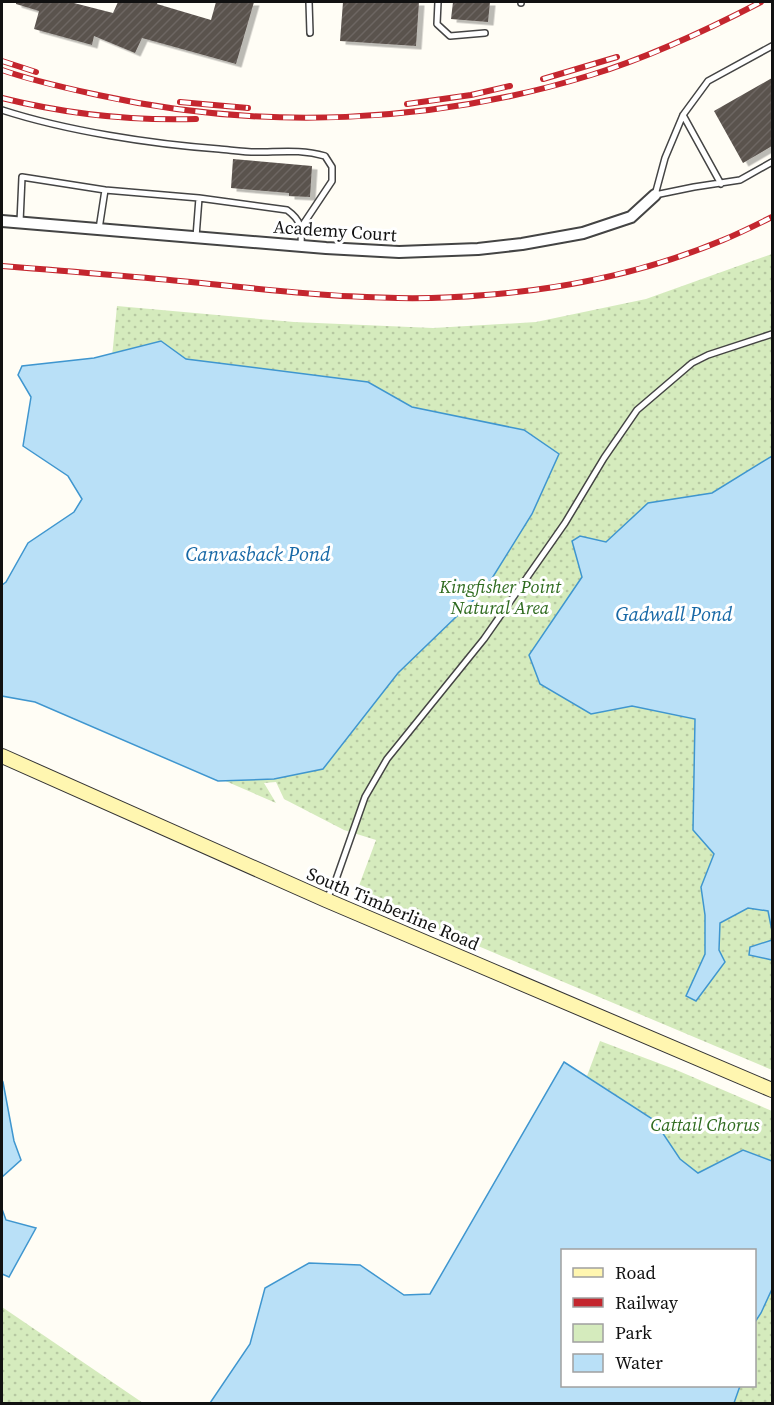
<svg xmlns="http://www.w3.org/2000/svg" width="774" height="1405" font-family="'Source Serif 4',serif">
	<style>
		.green { fill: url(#green-dots) }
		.water { fill: #b9e0f7; stroke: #3f96cf; stroke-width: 1.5 }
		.building { fill: url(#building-hatch); filter: url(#shadow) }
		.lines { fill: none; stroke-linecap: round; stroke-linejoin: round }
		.service-casing { stroke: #444; stroke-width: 8 }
		.minor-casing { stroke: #444; stroke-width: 14 }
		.secondary-casing { stroke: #333; stroke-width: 16 }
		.service { stroke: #fff; stroke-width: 5 }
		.minor { stroke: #fff; stroke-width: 10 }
		.secondary { stroke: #fff6b0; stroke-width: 14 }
		.rail-casing { stroke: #c4262e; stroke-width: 6 }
		.rail { stroke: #fff; stroke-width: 4; stroke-dasharray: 11; stroke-linecap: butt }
		.labels { text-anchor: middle; stroke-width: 6; stroke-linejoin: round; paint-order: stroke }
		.street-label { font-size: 18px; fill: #111; stroke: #fff }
		.park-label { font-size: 18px; font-style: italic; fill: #2f6b1f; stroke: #fff }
		.water-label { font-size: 20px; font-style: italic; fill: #1768a6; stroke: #fff }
	</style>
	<defs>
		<pattern id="green-dots" width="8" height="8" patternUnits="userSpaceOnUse" patternTransform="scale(1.5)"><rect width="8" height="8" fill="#d5ebbd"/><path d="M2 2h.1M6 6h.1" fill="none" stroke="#b6c8a1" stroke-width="1.8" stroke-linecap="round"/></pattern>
		<pattern id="building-hatch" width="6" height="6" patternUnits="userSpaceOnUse" patternTransform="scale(1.5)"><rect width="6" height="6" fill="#5a524d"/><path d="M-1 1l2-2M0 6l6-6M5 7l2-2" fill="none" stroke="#6d6662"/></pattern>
		<filter id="shadow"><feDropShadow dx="5.5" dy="3.5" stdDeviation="0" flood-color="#0004"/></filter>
	</defs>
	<rect width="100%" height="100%" fill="#fffdf5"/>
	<!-- green -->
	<path class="green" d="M772,254V1070L374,902L357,891L376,840L344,830L284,799L276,782L264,783L276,803L2,684L97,511L117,306L294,322L433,328L536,322L646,299Z
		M600,1041L674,1069L772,1111V1161L743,1150L698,1173L680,1159L654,1120L587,1076Z
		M772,1289V1403L734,1404L740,1386H754L755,1322L761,1313Z
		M2,1307L143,1403H2Z"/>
	<!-- water -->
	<path class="water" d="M161,341L186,359L368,382L412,407L524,430L559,454L532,514L486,588L398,673L323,769L274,779L218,781L35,702L2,696V585L6,582L28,543L74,512L82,499L68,476L23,446L31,397L18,375L22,366L94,358Z
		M772,456V931L768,911L748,908L720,923L719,950L725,962L696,1001L686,996L705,954V915L701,887L714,854L693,830L695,719L632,706L591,714L540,684L529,655L582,577L572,541L580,536L606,542L648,503L712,493Z
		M772,940V960L749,955L750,947Z
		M564,1062L654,1120L680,1159L698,1173L743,1150L772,1161V1289L761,1313L755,1322L754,1250H562V1386H740L734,1403H210L250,1344L265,1288L309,1263L360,1265L404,1295L430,1294Z
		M2,1080L3,1082L14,1141L21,1160L2,1177Z
		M2,1209L6,1220L36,1228L9,1277L2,1274Z"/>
	<!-- building -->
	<path class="building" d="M16,2H70L113,13L118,2H158L157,4L211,20L216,2H254L236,64L142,38L135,53L94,36L92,45L34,29L39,11L16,4Z
		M343,2H419L416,46L340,41Z
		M453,2H490L488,22L451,19Z
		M772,78V146L743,163L714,111Z
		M233,159L312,166L310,197L289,196V193L231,188Z"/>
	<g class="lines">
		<!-- service casing -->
		<g class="service-casing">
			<path id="service" d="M309,2L310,33
				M438,2L437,24L450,36L485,33
				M521,2V3
				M772,46L708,81L683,115L665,158L655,195L694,187L740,180L772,162
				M2,110C67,131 151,144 219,149C231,150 244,152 256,152C280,152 301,149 325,156L332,167V181L302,226
				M683,115L721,184
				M105,190L199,198L196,237
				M199,198L287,210C301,220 302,228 301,245
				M20,222L22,177L105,190L99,229
				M326,900L334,885L365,797L387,759L484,639L565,523L604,458L637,410L692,363L708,355L772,334"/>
		</g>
		<!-- minor casing -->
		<g class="minor-casing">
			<path id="minor" d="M2,221L326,248L399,252L478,249L522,244L583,233L631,217L655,195"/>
		</g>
		<!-- secondary casing -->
		<g class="secondary-casing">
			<path id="secondary" d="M2,756L326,900L772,1090"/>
		</g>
		<!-- service -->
		<use href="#service" class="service"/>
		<!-- minor -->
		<use href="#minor" class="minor"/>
		<!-- secondary -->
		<use href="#secondary" class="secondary"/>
		<!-- rail casing -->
		<g class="rail-casing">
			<path id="rail" d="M2,61L36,72
				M2,70C33,81 66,88 98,95C261,131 432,124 591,75C650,57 707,30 761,2
				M543,79L617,57
				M2,98C66,114 130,121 196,119
				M180,102L248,108
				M407,104L471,95L510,86
				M2,266C65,271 128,276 191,282C289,292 388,304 485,295C565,289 649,271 723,240C740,233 756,225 772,217"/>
		</g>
		<!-- rail -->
		<use href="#rail" class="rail"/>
	</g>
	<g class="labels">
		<!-- street labels -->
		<g class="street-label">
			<text transform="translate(335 231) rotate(4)" y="6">Academy Court</text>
			<text transform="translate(393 909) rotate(23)" y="6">South Timberline Road</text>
		</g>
		<!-- park labels -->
		<g class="park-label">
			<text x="500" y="593">Kingfisher Point<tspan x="500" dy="21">Natural Area</tspan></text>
			<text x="705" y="1131">Cattail Chorus</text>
		</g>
		<!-- water labels -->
		<g class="water-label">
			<text x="258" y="561">Canvasback Pond</text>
			<text x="674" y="621">Gadwall Pond</text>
		</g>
	</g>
	<!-- border -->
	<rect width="774" height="1405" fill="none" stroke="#111111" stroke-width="6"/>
	<!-- legend -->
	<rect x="561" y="1249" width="195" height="138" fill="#ffffff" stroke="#a0a0a0" stroke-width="1.5"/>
	<rect x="573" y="1268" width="30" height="9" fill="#fff6b0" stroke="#a0a0a0" stroke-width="1.5"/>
	<text x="615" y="1279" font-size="18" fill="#111111">Road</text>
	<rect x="573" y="1298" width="30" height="9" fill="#c4262e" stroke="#a0a0a0" stroke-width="1.5"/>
	<text x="615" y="1309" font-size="18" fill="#111111">Railway</text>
	<rect x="573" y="1324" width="30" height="18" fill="#d5ebbd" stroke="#a0a0a0" stroke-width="1.5"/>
	<text x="615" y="1339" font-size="18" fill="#111111">Park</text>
	<rect x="573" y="1354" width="30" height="18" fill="#b9e0f7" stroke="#a0a0a0" stroke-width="1.5"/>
	<text x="615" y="1369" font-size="18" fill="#111111">Water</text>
</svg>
